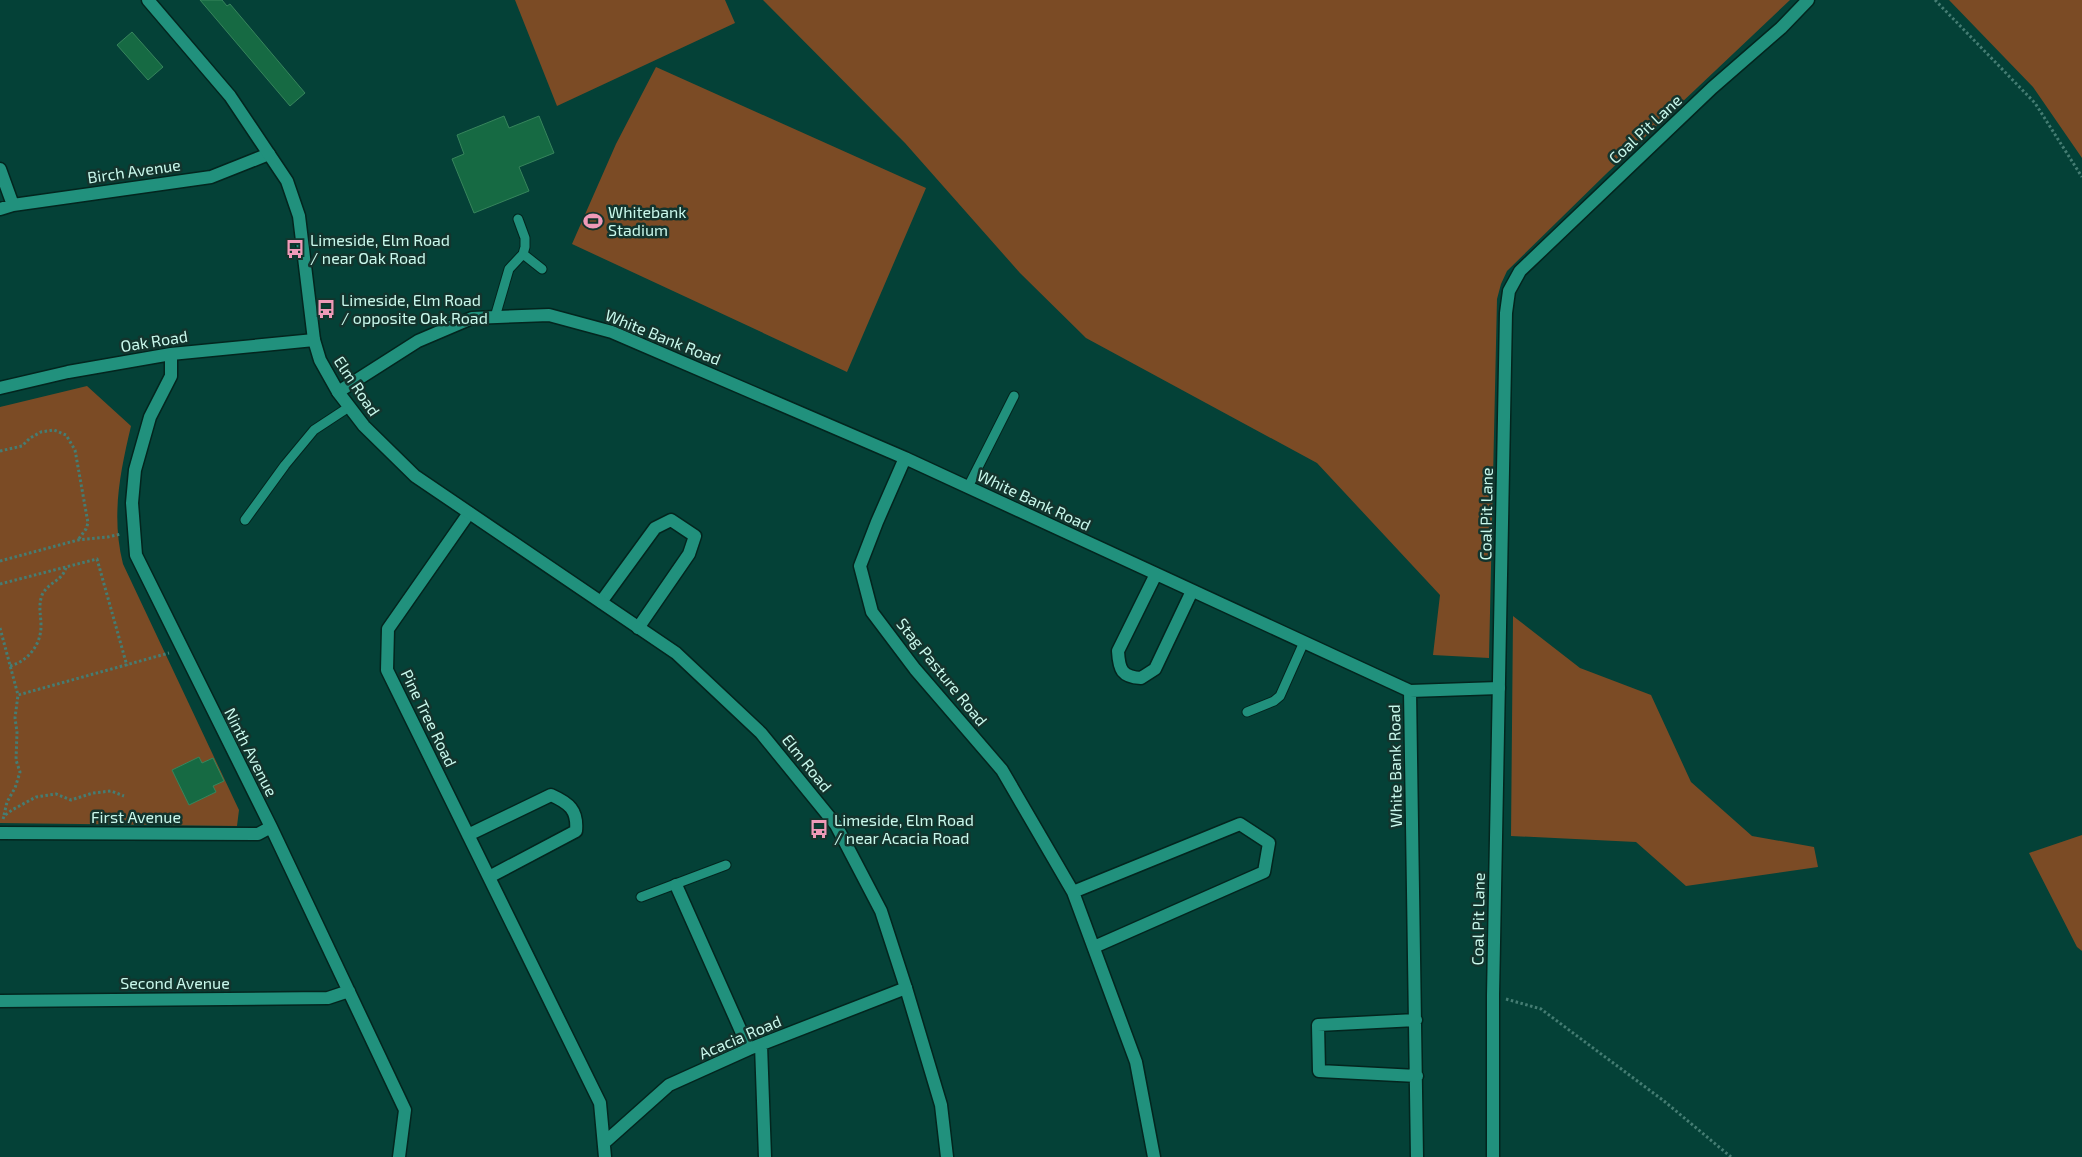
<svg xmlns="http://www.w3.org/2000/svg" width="2082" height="1157" font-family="'Exo 2',sans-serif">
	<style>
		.green { fill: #7b4b25 }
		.building { fill: #166a43; stroke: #37855c }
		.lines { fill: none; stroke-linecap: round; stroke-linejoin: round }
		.lane-casing { stroke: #03251e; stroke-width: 11 }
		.street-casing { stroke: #03251e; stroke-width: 15 }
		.secondary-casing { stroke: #03251e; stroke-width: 15 }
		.path { stroke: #457d73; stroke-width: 3; stroke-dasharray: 2.5 2.5; stroke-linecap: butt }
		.lane { stroke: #21917d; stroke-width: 9 }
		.street { stroke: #21917d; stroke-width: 12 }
		.secondary { stroke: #21917d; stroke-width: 12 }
		.labels { text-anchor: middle; stroke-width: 5; stroke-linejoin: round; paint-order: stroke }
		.street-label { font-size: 16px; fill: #c9f8ec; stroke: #13342d }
		.poi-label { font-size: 16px; fill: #c9f8ec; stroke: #13342d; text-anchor: start }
	</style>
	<rect width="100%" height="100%" fill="#044137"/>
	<!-- green -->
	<path class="green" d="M515,0H725L735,23L557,106Z
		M763,0H1790L1606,174L1507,271L1501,284L1497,299L1489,658L1433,655L1440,595L1317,463L1086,338L1020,273L905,143Z
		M1949,0H2082V158L2033,87Z
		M656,67L926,188L847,372L572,244L616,144Z
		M87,386L131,426C120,473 111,516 123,564L239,810L237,826L0,823V407Z
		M1513,616L1580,668L1651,695L1691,782L1752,836L1814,847L1818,867L1686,886L1636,842L1511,836Z
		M2082,835V951L2077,947L2029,853Z"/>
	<!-- building -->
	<path class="building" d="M200,0H222L227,6L230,4L305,93L290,106Z
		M132,32L163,67L148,80L117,45Z
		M504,116L509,128L539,116L554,153L519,167L529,191L474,213L452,159L464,154L457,135Z
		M199,757L202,763L213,758L224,781L213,786L216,792L189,805L172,770Z"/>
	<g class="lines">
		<!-- lane casing -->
		<g class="lane-casing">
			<path id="lane" d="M523,254L542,269
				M495,317L509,269L523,254L525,247V238L518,219
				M968,487L1014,396
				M245,520L285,465L314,430L349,407
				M1247,712L1274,701L1280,696L1304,642
				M641,897L726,865"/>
		</g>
		<!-- street casing -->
		<g class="street-casing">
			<path id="street" d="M0,169L13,205
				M0,209L13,205L211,177L269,154
				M171,354V376L150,417L135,470L132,503L136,555L271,827L405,1110L399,1157
				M0,388L68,372L171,354L314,340
				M338,392L418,341L472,318L549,315L612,332L905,458L1410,691L1417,1157
				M905,458L877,522L860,566L872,612L915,669L1002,770L1073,892L1136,1062L1154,1157
				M469,513L388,629L387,670L600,1103L605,1157
				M1156,574L1118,651C1119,670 1122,677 1141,678L1155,669L1192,591
				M601,602L655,528L671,520L695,536L689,554L638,628
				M1410,691L1499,688
				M0,833L258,834L271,827
				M468,835L551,795C569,803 578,810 576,831L489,877
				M676,885L749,1049
				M1073,892L1240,824L1269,843L1264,872L1094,947
				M0,1001L328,998L349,991
				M1416,1020L1318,1025L1319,1071L1417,1076
				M761,1045L765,1157
				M604,1143L669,1085L749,1049L906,988"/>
		</g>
		<!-- secondary casing -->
		<g class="secondary-casing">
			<path id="secondary" d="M148,0L230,96L287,181L299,216L314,340L320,360L338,392L364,426L415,476L676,653L761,733L836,825L881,911L906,988L941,1105L947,1157
				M1493,1157V995L1506,313L1509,291L1520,271L1712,88L1781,28L1808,0"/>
		</g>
		<!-- path -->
		<path class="path" d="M1935,0L2035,103L2082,177
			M0,451L22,446L30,438L41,432L54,430L66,435L75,450L88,523L86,529L78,540
			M0,561L78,540L108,537L121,534
			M0,584L97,559L127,666
			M0,628L18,695L169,653
			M10,666C28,661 41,645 41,626C41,615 38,606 42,595C48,582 63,581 66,567
			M4,815L7,802L15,788L20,772L16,760L17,732L15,718L18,695
			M3,819L4,816L12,810L36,797L56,794L71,800L93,793L111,791L124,796
			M1506,999L1541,1009L1664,1101L1731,1157"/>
		<!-- lane -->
		<use href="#lane" class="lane"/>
		<!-- street -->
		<use href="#street" class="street"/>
		<!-- secondary -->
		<use href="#secondary" class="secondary"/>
	</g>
	<!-- icons -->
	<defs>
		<g id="stadium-bare" transform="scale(1.5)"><path d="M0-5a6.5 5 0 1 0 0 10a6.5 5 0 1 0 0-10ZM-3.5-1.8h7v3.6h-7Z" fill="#ef9ab8" stroke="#13342d" stroke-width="2.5" paint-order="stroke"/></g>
		<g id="bus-bare" transform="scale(1.5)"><path d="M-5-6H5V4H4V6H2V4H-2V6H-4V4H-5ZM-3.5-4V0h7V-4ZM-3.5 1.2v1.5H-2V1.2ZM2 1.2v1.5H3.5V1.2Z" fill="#ef9ab8" stroke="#13342d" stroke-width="2.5" paint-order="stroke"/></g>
	</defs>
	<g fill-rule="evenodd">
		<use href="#stadium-bare" x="593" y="221"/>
		<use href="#bus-bare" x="295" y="249"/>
		<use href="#bus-bare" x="326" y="309"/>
		<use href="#bus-bare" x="819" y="829"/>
	</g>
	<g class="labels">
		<!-- street labels -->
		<g class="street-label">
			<text transform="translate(1645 129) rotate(-43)" y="6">Coal Pit Lane</text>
			<text transform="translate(134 171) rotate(-8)" y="6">Birch Avenue</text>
			<text transform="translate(663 337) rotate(22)" y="6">White Bank Road</text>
			<text transform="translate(154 341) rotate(-9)" y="6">Oak Road</text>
			<text transform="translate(357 386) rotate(56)" y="6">Elm Road</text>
			<text transform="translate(1034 500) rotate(25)" y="6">White Bank Road</text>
			<text transform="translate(1486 514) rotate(-89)" y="6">Coal Pit Lane</text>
			<text transform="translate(942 672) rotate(51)" y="6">Stag Pasture Road</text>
			<text transform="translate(429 718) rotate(64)" y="6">Pine Tree Road</text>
			<text transform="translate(251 752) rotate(63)" y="6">Ninth Avenue</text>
			<text transform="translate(807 763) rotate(51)" y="6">Elm Road</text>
			<text transform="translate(1395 766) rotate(-91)" y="6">White Bank Road</text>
			<text x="136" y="823">First Avenue</text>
			<text transform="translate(1478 919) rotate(-89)" y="6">Coal Pit Lane</text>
			<text x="175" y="989">Second Avenue</text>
			<text transform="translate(740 1037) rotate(-23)" y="6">Acacia Road</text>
		</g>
		<!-- poi labels -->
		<g class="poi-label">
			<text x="608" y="218">Whitebank<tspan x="608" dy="18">Stadium</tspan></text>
			<text x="310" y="246">Limeside, Elm Road<tspan x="310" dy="18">/ near Oak Road</tspan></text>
			<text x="341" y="306">Limeside, Elm Road<tspan x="341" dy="18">/ opposite Oak Road</tspan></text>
			<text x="834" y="826">Limeside, Elm Road<tspan x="834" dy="18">/ near Acacia Road</tspan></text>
		</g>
	</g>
</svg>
